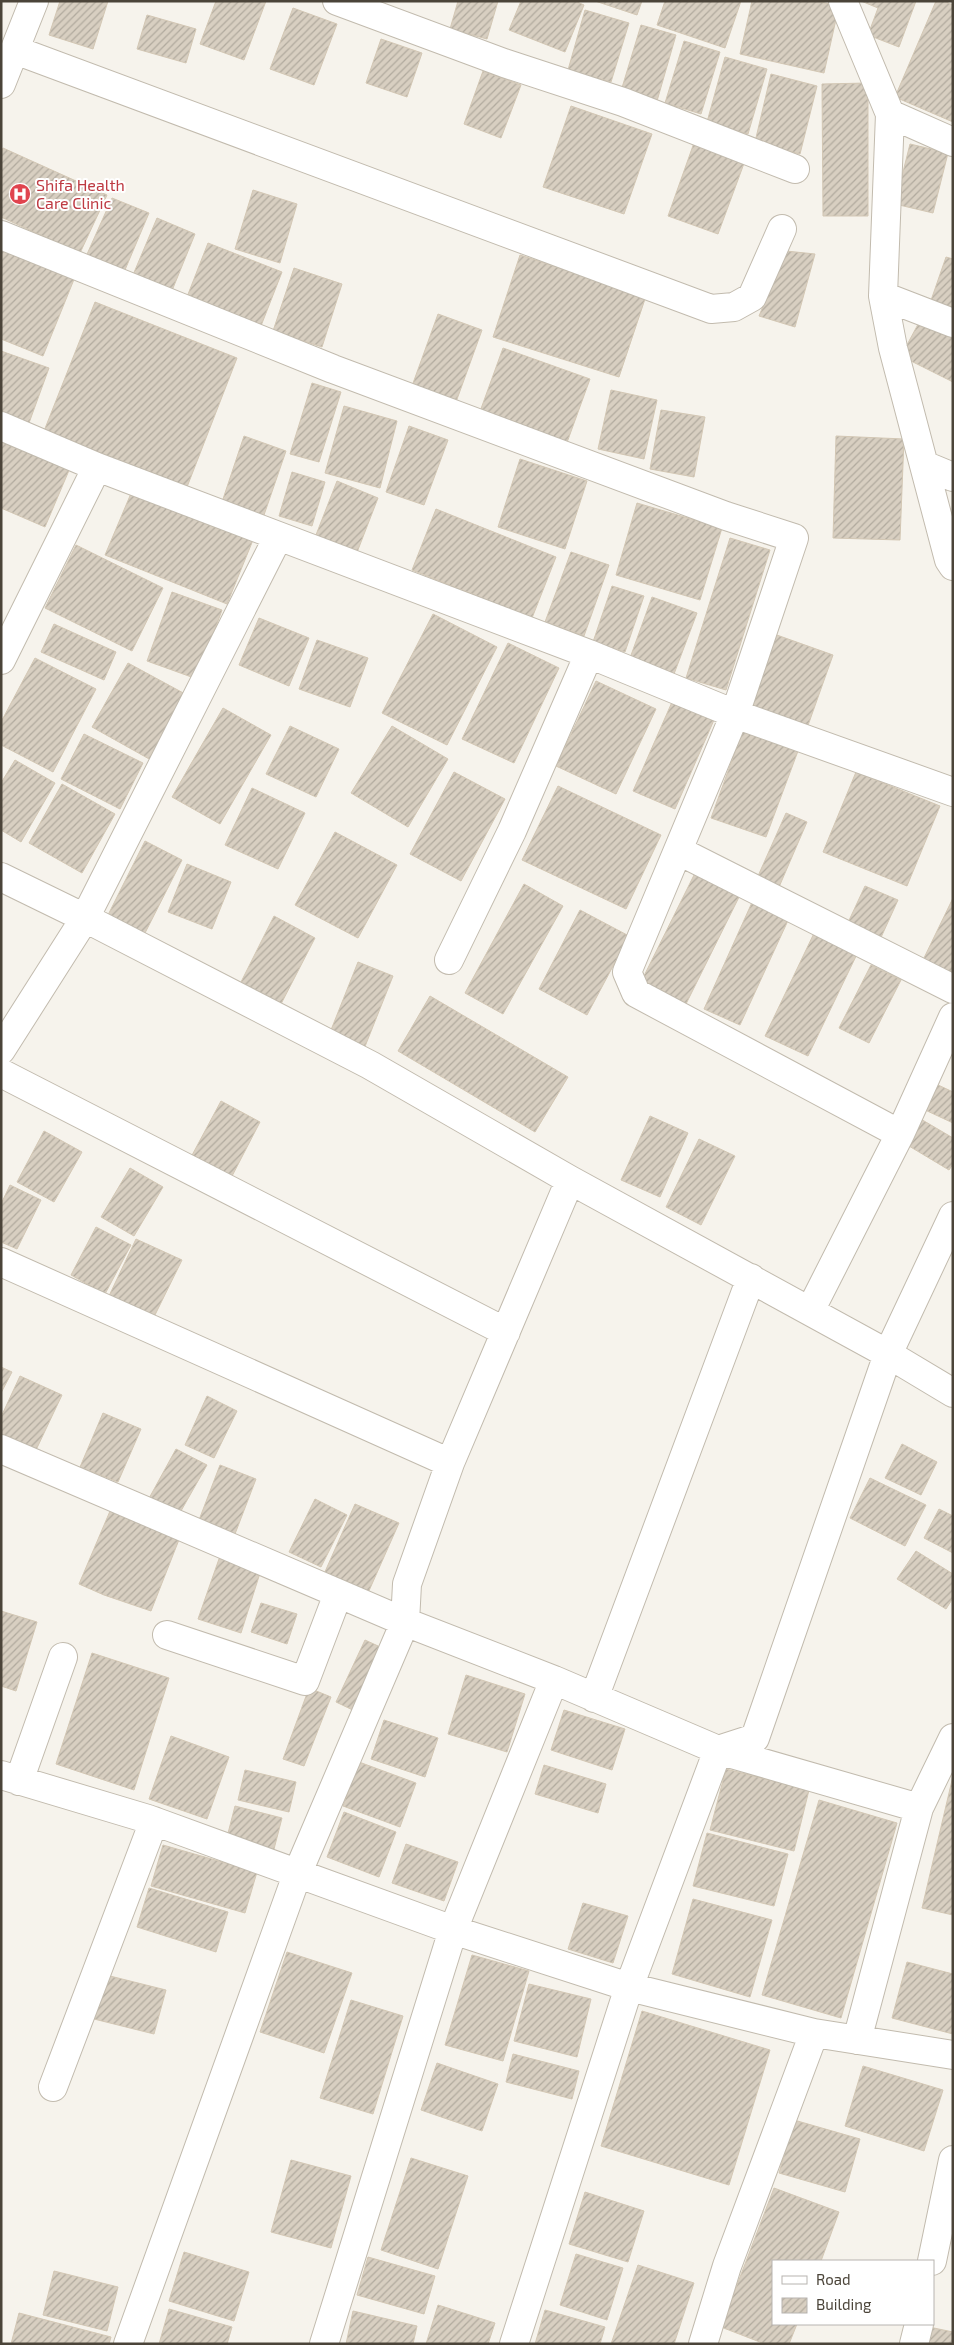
<svg xmlns="http://www.w3.org/2000/svg" width="954" height="2345" font-family="'Exo 2',sans-serif">
	<style>
		.building { fill: url(#building-hatch); stroke: #d3c7b4 }
		.lines { fill: none; stroke-linecap: round; stroke-linejoin: round }
		.minor-casing { stroke: #c2bbae; stroke-width: 30 }
		.minor { stroke: #fff; stroke-width: 28 }
		.labels { text-anchor: middle; stroke-width: 4; stroke-linejoin: round; paint-order: stroke }
		.health-label { font-size: 16px; fill: #be3a42; stroke: #fff; text-anchor: start }
	</style>
	<defs>
		<pattern id="building-hatch" width="6" height="6" patternUnits="userSpaceOnUse" patternTransform="scale(1.25)"><rect width="6" height="6" fill="#d8cfc1"/><path d="M-1 1l2-2M0 6l6-6M5 7l2-2" fill="none" stroke="#b1aa9e"/></pattern>
	</defs>
	<rect width="100%" height="100%" fill="#f6f3ec"/>
	<!-- building -->
	<path class="building" d="M60,1H108L93,49L49,35Z
		M216,1H266L244,60L200,44Z
		M458,1H498L487,39L450,29Z
		M521,1H575L584,5L565,52L509,30Z
		M595,1H642L637,15Z
		M665,1H741L725,48L657,25Z
		M752,1H816L839,6L824,73L740,54Z
		M861,1H916L899,47L868,35L878,8Z
		M936,1H944L953,5V122L895,97Z
		M293,8L337,24L314,85L270,69Z
		M585,10L629,23L611,82L568,70Z
		M147,15L196,29L186,63L137,49Z
		M641,25L676,35L657,101L621,91Z
		M381,39L422,53L407,97L366,83Z
		M684,41L720,52L701,114L665,103Z
		M725,57L767,69L748,134L707,122Z
		M483,71L521,85L501,138L464,124Z
		M771,74L817,86L800,154L755,142Z
		M868,83V216H823L822,84Z
		M571,106L652,134L624,214L543,187Z
		M695,140L746,158L718,234L668,216Z
		M910,144L948,153L933,213L895,204Z
		M3,148L107,195L80,253L1,217V153Z
		M253,190L297,204L280,263L235,249Z
		M112,198L149,213L122,277L84,261Z
		M157,218L195,234L169,298L130,282Z
		M1,241L77,272L43,356L1,339Z
		M208,243L282,272L259,331L185,302Z
		M786,251L815,254L795,327L759,316Z
		M520,255L646,296L619,377L493,337Z
		M946,257L953,259V318L928,309Z
		M294,268L342,284L322,347L273,331Z
		M95,302L237,358L187,487L44,431Z
		M438,314L482,330L456,402L412,386Z
		M923,315L953,331V382L901,356Z
		M503,348L590,379L565,448L478,417Z
		M1,351L49,368L29,423L1,413Z
		M312,383L341,392L319,462L290,454Z
		M611,390L657,400L644,459L598,449Z
		M344,406L397,421L380,488L325,473Z
		M661,410L705,417L694,477L650,469Z
		M409,426L448,440L424,505L386,492Z
		M244,436L286,451L264,515L222,502Z
		M836,436L904,439L900,540L833,538Z
		M1,440L70,468L45,527L1,508Z
		M520,459L587,481L565,549L498,527Z
		M292,472L325,482L312,526L279,516Z
		M337,481L378,498L356,555L314,540Z
		M132,491L253,540L227,604L105,555Z
		M637,503L722,528L700,600L616,575Z
		M436,509L556,557L532,618L412,570Z
		M730,538L770,550L726,690L686,678Z
		M76,545L163,588L132,651L45,608Z
		M571,552L609,565L584,636L545,622Z
		M612,586L644,596L625,652L593,642Z
		M172,592L222,610L197,679L147,661Z
		M652,597L697,613L674,674L630,658Z
		M433,614L497,647L447,745L382,713Z
		M259,618L309,638L289,686L239,665Z
		M54,624L116,652L104,680L41,652Z
		M774,634L833,655L806,731L747,709Z
		M317,640L368,658L350,707L299,689Z
		M508,643L559,668L514,763L462,739Z
		M35,658L96,689L53,772L1,745V722Z
		M128,663L187,695L151,760L92,727Z
		M596,681L656,709L616,794L556,766Z
		M672,702L714,720L675,809L633,791Z
		M223,708L271,735L220,824L172,797Z
		M290,726L339,749L316,797L266,774Z
		M392,726L448,759L408,827L351,793Z
		M743,730L798,751L766,837L711,818Z
		M84,734L143,763L120,809L61,779Z
		M15,760L55,783L21,842L1,830V783Z
		M454,772L505,799L461,881L410,854Z
		M856,772L940,806L907,886L823,852Z
		M62,784L115,814L82,873L29,843Z
		M558,786L661,835L626,909L522,860Z
		M252,788L305,813L278,869L225,845Z
		M786,813L807,822L776,894L754,885Z
		M335,832L397,865L358,938L295,905Z
		M145,841L182,860L144,935L107,917Z
		M187,864L231,882L212,929L168,912Z
		M698,867L743,889L684,1008L639,986Z
		M524,884L563,906L503,1014L465,993Z
		M865,886L898,900L878,944L845,929Z
		M754,898L791,914L740,1025L704,1009Z
		M953,898V974L923,960Z
		M580,910L629,936L587,1015L539,989Z
		M274,916L315,938L281,1004L240,984Z
		M816,929L859,950L808,1056L765,1036Z
		M358,962L393,976L364,1049L329,1035Z
		M871,965L901,980L869,1043L839,1028Z
		M430,996L568,1077L535,1132L398,1051Z
		M936,1084L953,1092V1123L923,1109Z
		M221,1101L260,1122L230,1180L190,1159Z
		M650,1116L688,1133L660,1197L621,1180Z
		M919,1118L953,1138V1164L949,1170L904,1143Z
		M44,1131L82,1152L54,1202L17,1182Z
		M699,1139L735,1156L701,1225L666,1207Z
		M130,1168L163,1187L134,1236L101,1217Z
		M10,1185L41,1200L17,1249L1,1242V1204Z
		M96,1227L131,1245L105,1294L71,1275Z
		M136,1239L182,1260L153,1319L108,1298Z
		M1,1367L12,1372L1,1393Z
		M20,1376L62,1395L36,1450L1,1434V1417Z
		M207,1396L237,1411L214,1458L185,1445Z
		M103,1413L141,1429L118,1482L80,1467Z
		M902,1444L937,1462L921,1495L885,1478Z
		M176,1449L207,1465L177,1518L147,1502Z
		M220,1465L256,1479L235,1534L199,1520Z
		M870,1478L926,1505L905,1546L850,1518Z
		M315,1499L347,1515L321,1567L289,1552Z
		M113,1504L182,1532L151,1611L104,1595L79,1584Z
		M355,1504L399,1523L368,1593L324,1574Z
		M939,1509L953,1516V1553L924,1538Z
		M916,1551L953,1574V1598L946,1609L897,1579Z
		M220,1556L261,1570L241,1633L198,1619Z
		M261,1603L297,1614L287,1644L251,1632Z
		M1,1611L37,1622L16,1691L1,1686Z
		M365,1640L389,1651L359,1713L336,1702Z
		M92,1653L169,1678L134,1790L56,1764Z
		M466,1675L525,1694L507,1752L448,1734Z
		M309,1688L331,1697L304,1766L283,1759Z
		M564,1710L625,1729L612,1770L551,1750Z
		M384,1720L438,1738L425,1777L371,1759Z
		M171,1736L229,1757L207,1819L149,1799Z
		M359,1762L416,1783L400,1827L343,1806Z
		M544,1765L606,1784L598,1813L535,1794Z
		M726,1769L809,1790L794,1851L710,1830Z
		M245,1770L296,1782L289,1812L238,1800Z
		M953,1776V1915L922,1908Z
		M819,1800L897,1823L841,2018L762,1995Z
		M235,1806L282,1818L273,1853L226,1841Z
		M344,1812L396,1832L379,1877L327,1857Z
		M707,1833L788,1854L774,1906L693,1886Z
		M406,1844L458,1862L444,1901L392,1883Z
		M163,1845L257,1872L245,1913L151,1886Z
		M149,1888L228,1912L216,1952L137,1927Z
		M693,1899L772,1920L750,1997L672,1974Z
		M583,1903L628,1916L613,1963L568,1949Z
		M287,1952L352,1973L324,2053L260,2032Z
		M472,1955L529,1971L503,2061L445,2045Z
		M907,1962L953,1974V2034L892,2018Z
		M106,1975L166,1990L154,2034L94,2019Z
		M529,1984L591,1999L577,2057L514,2041Z
		M351,2000L403,2016L373,2114L320,2098Z
		M642,2011L770,2050L729,2185L601,2146Z
		M513,2054L579,2071L572,2099L506,2082Z
		M437,2063L498,2084L482,2131L421,2110Z
		M863,2066L943,2090L924,2151L845,2126Z
		M794,2120L860,2139L845,2192L779,2173Z
		M411,2158L468,2176L438,2269L381,2250Z
		M291,2160L351,2176L331,2248L271,2232Z
		M774,2188L839,2212L821,2261H773V2324H797L789,2344H765L721,2327Z
		M585,2192L644,2211L628,2262L569,2244Z
		M184,2252L249,2272L234,2321L169,2301Z
		M576,2254L623,2268L607,2320L560,2305Z
		M368,2257L435,2276L424,2314L357,2295Z
		M638,2265L694,2283L674,2344H611Z
		M54,2271L118,2287L107,2331L43,2315Z
		M438,2305L495,2323L488,2344H426Z
		M169,2309L232,2327L227,2344H159Z
		M545,2310L605,2327L600,2344H535Z
		M353,2311L417,2326L413,2344H346Z
		M19,2313L111,2337L109,2344H11Z
		M929,2327L953,2332V2344H926Z"/>
	<g class="lines">
		<!-- minor casing -->
		<g class="minor-casing">
			<path id="minor" d="M337,1L504,63L623,102L795,169
				M843,1L890,114L883,296L893,348L949,560L953,566
				M15,50L711,309L734,307L752,297L782,229
				M1,84L34,1
				M890,114L953,142
				M1,235L333,369L726,516L794,538L735,714L589,654L97,467L1,426
				M883,296L953,323
				M924,465L953,477
				M1,660L97,467
				M679,851L953,989
				M1,877L85,918L370,1065L570,1180L888,1354L953,1393
				M449,960L512,831L589,654
				M1,1050L85,918L278,537
				M1,1073L506,1332
				M900,1134L636,993L627,972L735,714L953,792
				M1,1262L450,1463
				M810,1311L900,1134L953,1017
				M1,1449L405,1622L554,1680L718,1750L919,1808
				M167,1635L305,1681L338,1594
				M594,1698L751,1278
				M1,1775L148,1819L453,1930L629,1987L814,2033L953,2055
				M19,1781L63,1657
				M857,2040L919,1808L953,1738
				M53,2087L154,1821
				M932,2261L953,2160
				M128,2344L298,1872L405,1622L407,1584L450,1463L570,1180
				M324,2344L453,1930L554,1680
				M514,2344L629,1987L718,1750L755,1738L888,1354L953,1216
				M703,2344L727,2266L814,2033
				M914,2344L919,2324"/>
		</g>
		<!-- minor -->
		<use href="#minor" class="minor"/>
	</g>
	<!-- icons -->
	<defs>
		<g id="hospital-disc" transform="scale(1.125)"><circle r="9.5" fill="#e0444e" stroke="#fff"/><path d="M-5-5h3v3.5h4V-5h3V5h-3V1.5h-4V5h-3Z" fill="#fff"/></g>
	</defs>
	<g fill-rule="evenodd">
		<use href="#hospital-disc" x="20" y="194"/>
	</g>
	<g class="labels">
		<!-- health labels -->
		<g class="health-label">
			<text x="36" y="191">Shifa Health<tspan x="36" dy="18">Care Clinic</tspan></text>
		</g>
	</g>
	<!-- border -->
	<rect width="954" height="2345" fill="none" stroke="#4b4439" stroke-width="5"/>
	<!-- legend -->
	<rect x="772" y="2260" width="162" height="65" fill="#ffffff" stroke="#b7b4b0"/>
	<rect x="782" y="2276" width="25" height="8" fill="#ffffff" stroke="#b7b4b0"/>
	<text x="816" y="2285" font-size="15" fill="#4b4439">Road</text>
	<rect x="782" y="2298" width="25" height="15" fill="url(#building-hatch)" stroke="#b7b4b0"/>
	<text x="816" y="2310" font-size="15" fill="#4b4439">Building</text>
</svg>
